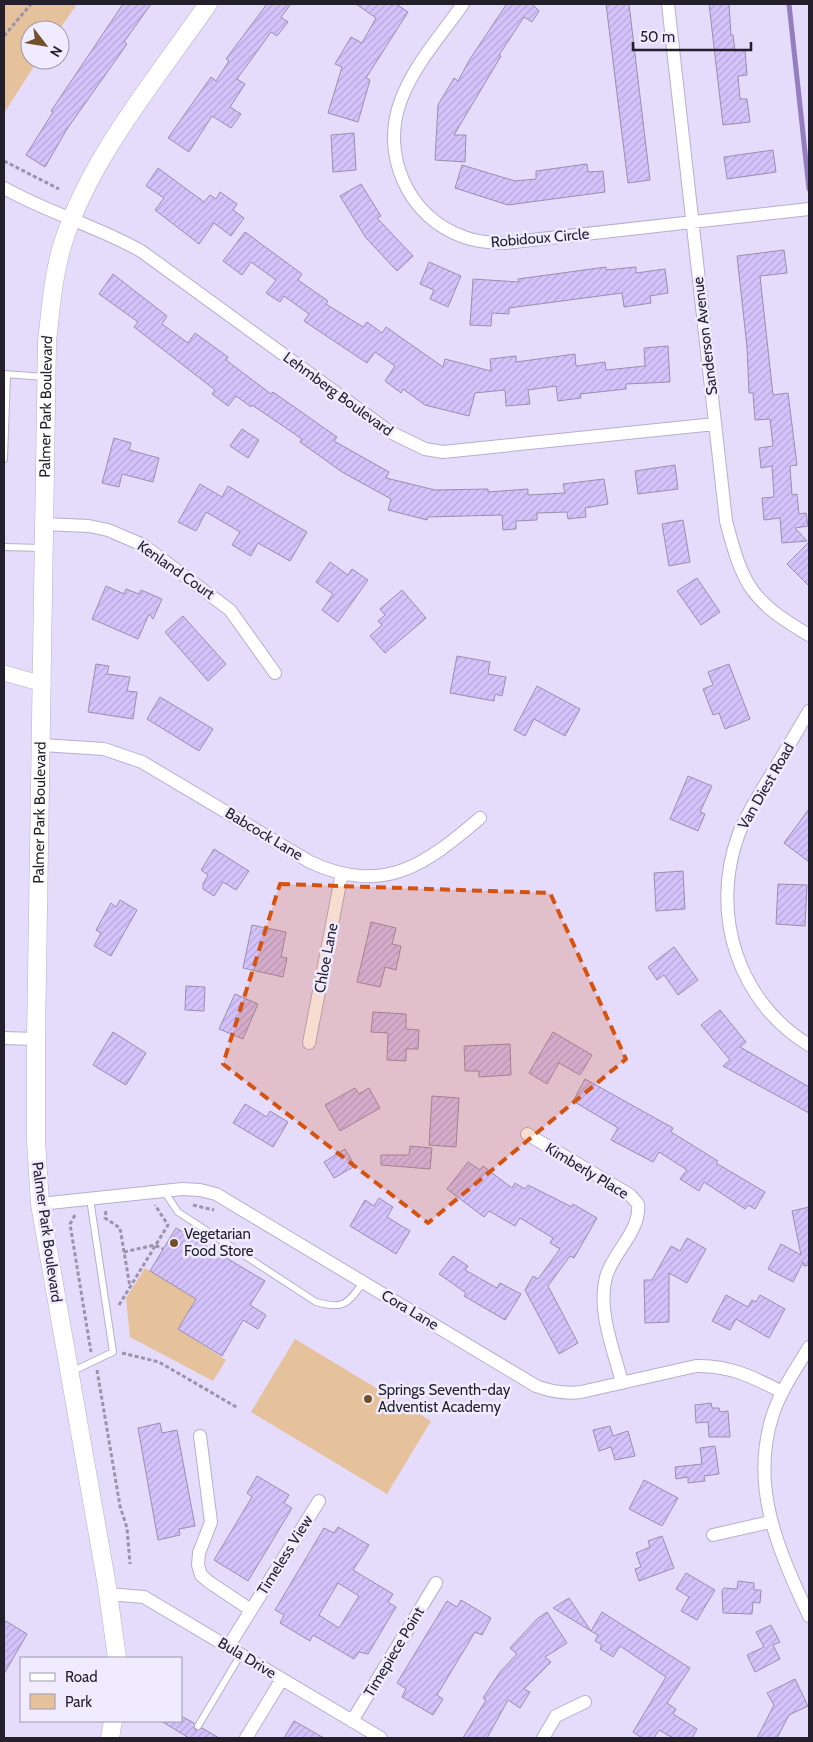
<svg xmlns="http://www.w3.org/2000/svg" width="813" height="1742" font-family="Cabin,sans-serif">
	<style>
		.park { fill: #e5c29b }
		.lines { fill: none; stroke-linecap: round; stroke-linejoin: round }
		.stream { stroke: #957ec0; stroke-width: 5 }
		.building { fill: url(#building-hatch); stroke: #998fad; fill-rule: evenodd }
		.service-casing { stroke: #b8aecd; stroke-width: 8 }
		.minor-casing { stroke: #b8aecd; stroke-width: 14 }
		.tertiary-casing { stroke: #b8aecd; stroke-width: 16 }
		.secondary-casing { stroke: #b8aecd; stroke-width: 19 }
		.path { stroke: #9b93ab; stroke-width: 3; stroke-dasharray: 4 2.5; stroke-linecap: butt }
		.service { stroke: #fff; stroke-width: 6 }
		.minor { stroke: #fff; stroke-width: 12 }
		.tertiary { stroke: #fff; stroke-width: 15 }
		.secondary { stroke: #fff; stroke-width: 18 }
		.marked { fill: #d4530f; fill-opacity: 0.2; stroke: #d4530f; stroke-width: 4; stroke-dasharray: 10 6; stroke-linejoin: round }
		.poi-dot { fill: #725028; stroke: #f0ebfe; stroke-width: 2 }
		.labels { text-anchor: middle; stroke-width: 5; stroke-linejoin: round; paint-order: stroke }
		.street-label { font-size: 15px; fill: #231f2b; stroke: #f0ebfe }
		.poi-label { font-size: 15px; fill: #231f2b; stroke: #f0ebfe; text-anchor: start }
	</style>
	<defs>
		<pattern id="building-hatch" width="6" height="6" patternUnits="userSpaceOnUse" patternTransform="scale(1.25)"><rect width="6" height="6" fill="#d4c2fb"/><path d="M-1 1l2-2M0 6l6-6M5 7l2-2" fill="none" stroke="#b6a6d7"/></pattern>
	</defs>
	<rect width="100%" height="100%" fill="#e5dbfb"/>
	<!-- park -->
	<path class="park" d="M4,4H77L59,30H30V60H38L4,113Z
		M145,1268L196,1299L178,1329L226,1360L213,1381L130,1337L126,1298Z
		M295,1339L431,1421L387,1494L251,1412Z"/>
	<g class="lines">
		<!-- stream -->
		<path class="stream" d="M789,4L809,189"/>
	</g>
	<!-- building -->
	<path class="building" d="M123,4H151L124,42L127,44L67,129L45,167L26,155L53,112L51,111Z
		M267,4H291L281,17L288,22L277,36L271,32L237,79L245,84L230,107L241,114L231,128L212,116L189,152L168,138L211,77L216,81L229,61L226,59Z
		M356,4H396L408,12L366,78L370,80L358,122L328,113L342,67L335,64L351,37L362,43L376,18Z
		M504,4H532L539,11L532,22L524,17L499,55L501,56L454,135H466L465,162L435,160L438,105L454,78L458,81L470,59L506,5Z
		M606,4H629L650,180L628,183Z
		M709,4H729L731,35H733L735,51L745,50L747,75L738,76L740,99H747L750,122L723,125Z
		M354,133L356,170L333,172L331,135Z
		M773,150L776,172L727,179L724,157Z
		M587,164L588,172L603,171L605,192L508,205L455,188L462,165L515,181L536,179V171Z
		M158,168L204,202L210,195L216,199L220,192L237,204L233,210L244,218L231,236L214,223L199,244L155,210L164,198L146,186Z
		M361,184L381,216L377,218L413,256L397,271L366,238L340,196Z
		M245,232L302,274L298,280L328,301L326,304L363,327L367,322L382,333L386,327L443,367L445,359L491,371L490,359L516,356V362L575,354L576,366L605,362L606,370L645,366L644,348L668,346L670,382L626,384V389L580,394L581,398L558,401L556,386L528,390L530,404L506,406L505,390L475,393L469,416L425,405L403,389L401,393L385,381L395,366L375,352L367,363L304,321L309,314L284,296L280,302L266,293L276,280L251,262L242,275L223,261Z
		M784,250L787,273L760,276L773,395L788,393L797,465L790,466L792,495L797,494L799,514L806,513L808,526L795,528L807,541L782,543L780,518L764,520L762,498L774,497L772,466L761,468L759,448L773,446L770,419L755,420L753,393H749L747,347L737,256Z
		M429,262L461,276L448,307L430,299L434,290L420,284Z
		M606,267V270L636,267V273L665,269L668,293L650,296L651,303L624,307L622,293L509,308V314L492,313L491,326L470,325L473,279L519,282L518,279Z
		M113,274L167,316L162,324L188,343L195,333L228,357L226,360L271,394L273,392L337,437L334,441L389,472L386,478L435,490L488,489V492L528,489V495L565,493L563,484L604,479L608,504L585,508L586,517L568,519L567,512L537,513V520L516,521V529L503,530L502,515L428,517L427,520L388,510L391,499L342,472L300,442L302,439L252,405L251,407L236,396L228,406L212,394L215,390L134,327L138,322L99,294Z
		M242,429L259,440L248,458L230,446Z
		M114,438L131,443L129,450L159,458L153,482L122,474L119,487L102,483Z
		M675,465L678,489L638,494L635,471Z
		M200,484L222,497L228,486L307,532L290,561L258,543L251,556L232,545L240,532L206,512L196,531L178,522Z
		M683,520L690,562L669,566L662,524Z
		M809,542V586L787,564Z
		M330,562L348,575L352,569L368,580L338,622L322,610L333,594L316,582Z
		M697,578L720,612L701,625L677,591Z
		M106,586L124,594L126,589L139,594L141,590L162,599L153,619L149,614L138,639L92,619Z
		M402,590L426,618L385,653L370,636L382,625L378,621L385,615L380,609Z
		M183,616L226,664L208,681L165,632Z
		M457,656L490,662L488,674L506,677L502,696L495,694L494,701L450,693Z
		M96,664L109,666L107,674L130,677L127,691L137,692L133,719L88,712Z
		M729,664L750,719L725,729L719,713L713,715L703,689L713,685L708,672Z
		M537,686L580,709L565,736L534,719L525,736L514,730Z
		M160,697L213,729L199,751L147,719Z
		M688,776L712,786L700,812L705,814L698,831L670,819Z
		M809,809V862L784,843Z
		M214,849L249,871L236,890L223,882L214,896L203,889V884L208,875L201,870Z
		M683,871L685,909L656,911L654,873Z
		M778,884L807,885L805,926L776,924Z
		M120,900L137,910L111,956L94,946L101,933L96,930L111,903L116,907Z
		M371,922L396,928L392,944L401,946L396,970L385,967L380,987L357,982Z
		M252,925L286,932L281,957L287,958L283,977L243,968Z
		M674,947L698,980L678,995L664,975L657,980L648,967Z
		M186,986L205,987L204,1011L185,1010Z
		M235,994L258,1004L243,1039L219,1029Z
		M720,1010L746,1042L740,1047L809,1087V1113L723,1066L730,1060L701,1025Z
		M373,1012L406,1014V1029L419,1030L418,1049H406V1061L387,1060L388,1033L371,1032Z
		M113,1032L146,1053L126,1085L93,1065Z
		M553,1032L592,1055L580,1075L559,1063L547,1084L529,1073Z
		M510,1044L511,1075L479,1077V1071H465L464,1046Z
		M585,1079L673,1128L671,1132L718,1161L716,1163L765,1192L755,1209L748,1205L745,1209L704,1182L699,1191L680,1179L687,1170L659,1152L653,1162L611,1140L618,1128L573,1101Z
		M355,1088L359,1094L369,1088L380,1108L340,1131L325,1105Z
		M432,1096L459,1098L456,1147L429,1145Z
		M245,1104L267,1117L270,1111L288,1122L273,1147L233,1123Z
		M410,1146L432,1148L430,1169L381,1165V1155H409Z
		M345,1149L355,1166L334,1178L324,1162Z
		M468,1162L480,1170L483,1166L512,1188L515,1183L525,1189L528,1185L572,1207L573,1204L597,1218L574,1258L570,1256L548,1286L578,1343L559,1354L525,1290L533,1276L538,1279L560,1249L550,1243L553,1238L520,1218L515,1226L489,1211L484,1217L447,1189Z
		M379,1198L393,1207L387,1217L410,1231L396,1254L350,1226L365,1200L374,1206Z
		M809,1207V1265L804,1266L803,1262L793,1282L768,1269L781,1244L801,1255L792,1211Z
		M176,1228L265,1281L250,1305L266,1315L258,1329L243,1320L222,1356L178,1329L196,1299L150,1271Z
		M687,1238L706,1249L687,1283L669,1273V1322L645,1323L644,1280H652L671,1246L680,1251Z
		M453,1256L468,1266L465,1270L497,1288L500,1283L521,1294L505,1320L464,1296L466,1293L439,1274Z
		M726,1295L748,1307L752,1300L756,1302L760,1295L785,1309L769,1338L736,1319L730,1330L712,1321Z
		M711,1403L712,1408H719L720,1412L728,1411L730,1437H709L708,1422L696,1423L695,1405Z
		M160,1423L162,1433L177,1430L195,1526L179,1529L180,1535L158,1540L138,1428Z
		M610,1426L613,1436L628,1431L635,1456L615,1460L611,1447L599,1451L593,1430Z
		M715,1446L719,1474L704,1476L705,1481L688,1483V1477L676,1479L675,1467L702,1464L700,1448Z
		M257,1476L289,1495L284,1503L292,1508L248,1581L214,1560L252,1497L247,1493Z
		M644,1480L678,1498L662,1526L629,1509Z
		M338,1527L369,1545L353,1570L393,1594L388,1602L396,1607L368,1654L359,1652L354,1659L313,1635L310,1641L280,1623L284,1615L275,1610L324,1528L334,1533ZM338,1583L359,1596L339,1628L319,1615Z
		M662,1536L674,1568L639,1581L635,1569L641,1567L636,1553L650,1547L648,1541Z
		M686,1573L715,1590L697,1620L681,1611L689,1597L676,1589Z
		M738,1581L754,1583V1590H761L760,1603L753,1602L752,1614L723,1613L722,1591L724,1588L737,1589Z
		M569,1598L591,1631L553,1608Z
		M461,1600L491,1618L482,1635L475,1632L437,1695L443,1699L433,1715L402,1697L406,1689L397,1683L447,1601L457,1607Z
		M547,1612L567,1643L545,1657L551,1662L524,1689L530,1692L520,1708L508,1700L487,1738H463L486,1700L483,1698L500,1672L517,1654L510,1648L537,1619Z
		M602,1612L690,1668L667,1703L676,1709L673,1714L697,1729L692,1738H673L659,1730L654,1738H642L633,1732L666,1677L620,1646L613,1657L600,1649L602,1645L595,1641L598,1635L591,1631Z
		M4,1620L27,1634L4,1674Z
		M771,1625L780,1642L773,1645L780,1659L755,1672L747,1655L764,1647L756,1632Z
		M795,1679L808,1706L789,1715L777,1738H757L774,1705L767,1693Z
		M181,1716L194,1723L195,1730L202,1728L219,1738H189L161,1721H181Z
		M294,1721L324,1738H284Z"/>
	<g class="lines">
		<!-- service casing -->
		<g class="service-casing">
			<path id="service" d="M4,374L45,377
				M4,459L7,375
				M4,547L42,548
				M164,1191L178,1212L316,1302C344,1310 347,1304 363,1283
				M71,1372L113,1352L90,1199
				M198,1726L241,1654"/>
		</g>
		<!-- minor casing -->
		<g class="minor-casing">
			<path id="minor" d="M463,4C442,34 414,65 401,100C380,154 408,218 464,237C477,242 491,243 505,243L809,209
				M668,4L726,521C743,586 751,601 809,635
				M4,188C48,213 97,226 141,251L390,432L425,449L443,452L715,424
				M43,524L89,526L108,530L143,545L230,610L275,673
				M809,711C795,735 781,759 766,783C756,800 745,817 738,836C710,914 738,1002 809,1045
				M42,745L104,749L142,762L310,862C384,896 425,865 480,818
				M4,1038L36,1039
				M309,1043L342,873
				M527,1134L630,1195L638,1204C641,1231 613,1252 606,1277C597,1311 614,1350 622,1383
				M40,1204L182,1189L200,1190L216,1194L536,1386C552,1392 565,1394 581,1392L696,1366C729,1365 753,1377 782,1392
				M809,1347C796,1369 781,1390 773,1414C749,1487 779,1551 809,1616
				M200,1436L211,1522L199,1553L198,1565L201,1575L209,1582L251,1610
				M713,1535L770,1522
				M108,1594L144,1597L381,1738
				M228,1647L319,1501
				M352,1721L436,1583
				M246,1738L282,1679
				M543,1738L556,1716L585,1702"/>
		</g>
		<!-- tertiary casing -->
		<g class="tertiary-casing">
			<path id="tertiary" d="M4,673L43,684"/>
		</g>
		<!-- secondary casing -->
		<g class="secondary-casing">
			<g id="secondary">
				<path id="s1" d="M117,1658L107,1586L40,1204L36,1141V1039L47,341C51,308 53,275 63,243C90,157 157,78 208,4"/>
				<path d="M110,1738L113,1721"/>
			</g>
		</g>
		<!-- path -->
		<path class="path" d="M4,36L31,4
			M4,161L59,189
			M193,1205L214,1210
			M106,1211L105,1218L120,1228L130,1287
			M75,1215L70,1224L91,1352
			M124,1252L155,1245L163,1249
			M119,1305L168,1225L155,1205
			M122,1353L159,1362L238,1408
			M97,1370L120,1506L127,1528L130,1564"/>
		<!-- service -->
		<use href="#service" class="service"/>
		<!-- minor -->
		<use href="#minor" class="minor"/>
		<!-- tertiary -->
		<use href="#tertiary" class="tertiary"/>
		<!-- secondary -->
		<use href="#secondary" class="secondary"/>
	</g>
	<!-- marked area -->
	<path class="marked" d="M280,884L550,893L626,1059L428,1223L223,1064Z"/>
	<!-- markers -->
	<g class="poi-dot">
		<circle cx="174" cy="1243" r="5"/>
		<circle cx="368" cy="1399" r="5"/>
	</g>
	<g class="labels">
		<!-- street labels -->
		<g class="street-label">
			<text transform="translate(540 238) rotate(-5)" y="5">Robidoux Circle</text>
			<text transform="translate(705 336) rotate(-97)" y="5">Sanderson Avenue</text>
			<text transform="translate(338 394) rotate(36)" y="5">Lehmberg Boulevard</text>
			<text dy="5" stroke="none"><textPath href="#s1" startOffset="1258">Palmer Park Boulevard</textPath></text>
			<text transform="translate(176 570) rotate(35)" y="5">Kenland Court</text>
			<text transform="translate(766 786) rotate(-60)" y="5">Van Diest Road</text>
			<text dy="5" stroke="none"><textPath href="#s1" startOffset="852">Palmer Park Boulevard</textPath></text>
			<text transform="translate(264 834) rotate(31)" y="5">Babcock Lane</text>
			<text transform="translate(326 958) rotate(-79)" y="5">Chloe Lane</text>
			<text transform="translate(587 1171) rotate(31)" y="5">Kimberly Place</text>
			<text transform="translate(47 1232) rotate(82)" y="5">Palmer Park Boulevard</text>
			<text transform="translate(410 1310) rotate(31)" y="5">Cora Lane</text>
			<text transform="translate(285 1555) rotate(-58)" y="5">Timeless View</text>
			<text transform="translate(394 1652) rotate(-59)" y="5">Timepiece Point</text>
			<text transform="translate(247 1658) rotate(31)" y="5">Bula Drive</text>
		</g>
		<!-- poi labels -->
		<g class="poi-label">
			<text x="184" y="1239">Vegetarian<tspan x="184" dy="17">Food Store</tspan></text>
			<text x="378" y="1395">Springs Seventh-day<tspan x="378" dy="17">Adventist Academy</tspan></text>
		</g>
	</g>
	<!-- border -->
	<rect width="813" height="1742" fill="none" stroke="#231f2b" stroke-width="10"/>
	<!-- legend -->
	<rect x="20" y="1657" width="162" height="65" fill="#f0ebfe" stroke="#9e99aa"/>
	<rect x="30" y="1673" width="25" height="8" fill="#ffffff" stroke="#9e99aa"/>
	<text x="65" y="1682" font-size="15" fill="#231f2b">Road</text>
	<rect x="30" y="1694" width="25" height="15" fill="#e5c29b" stroke="#9e99aa"/>
	<text x="65" y="1707" font-size="15" fill="#231f2b">Park</text>
	<!-- north arrow -->
	<g transform="translate(45 45) rotate(121)"><circle r="24" fill="#f0ebfe" stroke="#9e99aa"/>
	<path d="M0-4L9 19L0 12L-9 19Z" fill="#725028"/>
	<text y="-8" font-size="14" font-weight="bold" text-anchor="middle" fill="#231f2b">N</text>
	</g>
	<!-- scale -->
	<path d="M633 42v8h118v-8" fill="none" stroke="#231f2b" stroke-width="2.5"/>
	<text x="640" y="42" font-size="15" fill="#231f2b" stroke="#f0ebfe" stroke-width="4" paint-order="stroke">50 m</text>
</svg>
